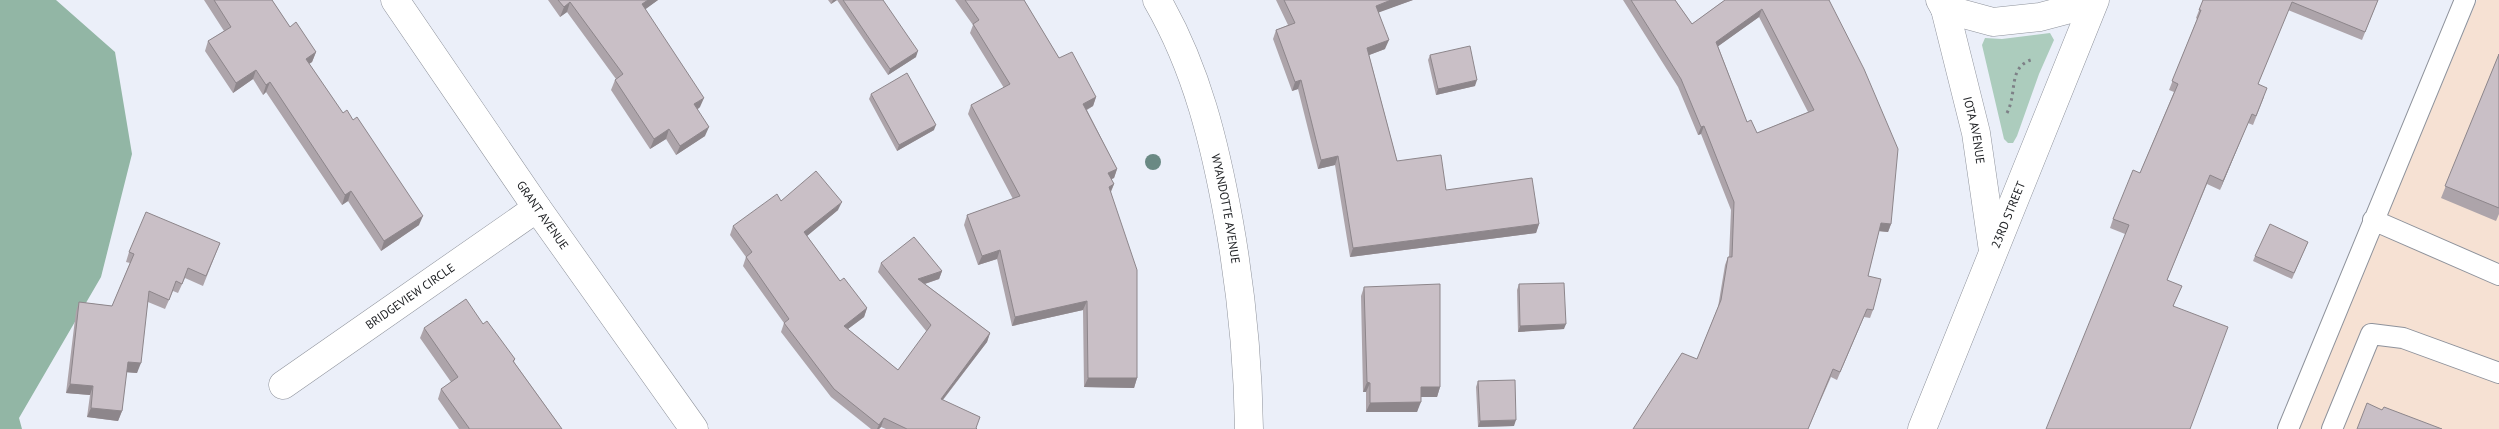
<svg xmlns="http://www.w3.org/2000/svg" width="2499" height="429" font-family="'PT Sans',sans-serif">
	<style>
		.commercial { fill: #f6e1d3 }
		.green { fill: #acccbd }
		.forest { fill: #92b6a5 }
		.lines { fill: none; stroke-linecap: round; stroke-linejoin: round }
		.lane-casing { stroke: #8e929b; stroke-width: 22 }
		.street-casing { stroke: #8e929b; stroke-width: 29 }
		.path { stroke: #7e8187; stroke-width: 3; stroke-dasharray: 2.5 4; stroke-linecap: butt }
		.lane { stroke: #fff; stroke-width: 20 }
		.street { stroke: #fff; stroke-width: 28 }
		.tree { fill: #6a8984 }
		.wall { fill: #ada4aa; fill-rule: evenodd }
		.shaded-wall { fill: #8d868b }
		.building { fill: #c9bfc6; stroke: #8d868b; fill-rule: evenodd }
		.labels { text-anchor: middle; stroke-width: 4; stroke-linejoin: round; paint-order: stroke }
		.street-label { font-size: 12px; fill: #202225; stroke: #ebeff9 }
	</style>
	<rect width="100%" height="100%" fill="#ebeff9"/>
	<!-- commercial -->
	<path class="commercial" d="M2477,0H2499V429H2298Z"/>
	<!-- green -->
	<path class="green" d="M2050,33L2054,40L2039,74L2017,136L2013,143H2008L2004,139L1982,45L1985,38L2002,39Z"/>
	<!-- forest -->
	<path class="forest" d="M0,0H56L115,52L132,154L101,277L19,418L22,429H0Z"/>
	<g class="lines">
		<!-- lane casing -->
		<g class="lane-casing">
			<path id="lane" d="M2373,220L2499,275
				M2288,429L2465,0
				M2332,429L2371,334L2403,338L2499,373"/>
		</g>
		<!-- street casing -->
		<g class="street-casing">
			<g id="street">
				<path id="s1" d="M395,0L537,208L694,429"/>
				<path id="s2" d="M1157,0C1197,69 1215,144 1229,222C1241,290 1248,360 1249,429"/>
				<path id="s3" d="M1940,0L1945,9L1976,133L1993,251"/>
				<path d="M1945,9L1993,22L2040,17L2093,3"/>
				<path id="s4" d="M283,385L537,208"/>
				<path id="s5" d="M1922,429L2095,0"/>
			</g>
		</g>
		<!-- path -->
		<path class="path" d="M2007,113C2018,91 2007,66 2034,59"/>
		<!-- lane -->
		<use href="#lane" class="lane"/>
		<!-- street -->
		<use href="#street" class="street"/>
	</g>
	<!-- trees -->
	<circle class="tree" cx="1153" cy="162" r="8"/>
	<!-- wall -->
	<path class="wall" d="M204,0H272L290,27L316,52L312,62L309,64L419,225L381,251L348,201L342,205L266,92L263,95L253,79L233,93L205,51L208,41L224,31Z
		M548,0H658L645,9L700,107L697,110L705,136L676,155L666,139L650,149L611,90L615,80L616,79L567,12L560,17Z
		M828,0H883L916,57L888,75L837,0L831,4Z
		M955,0H1024L1059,58L1096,97L1093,106L1087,110L1117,169L1114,178L1111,179L1114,184L1111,192L1137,378L1134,388L1084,387L1083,310L1012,326L997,259L978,265L964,225L967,215L1013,199L968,114L971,105L1004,88L970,33L973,25Z
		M1276,0H1413L1378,12L1385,49L1369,55L1397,161L1446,190L1539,224L1536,233L1350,257L1335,165L1318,169L1298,89L1292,91L1273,39L1276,30L1288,25Z
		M1623,0H1675L1692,24L1725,0H1829L1891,224L1888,232L1879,231L1868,276L1873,310L1870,318L1864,317L1837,380L1831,377L1808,429H1633L1697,359L1718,307L1725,265L1728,257H1729L1731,210L1701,134L1698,135L1678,87ZM1759,17L1808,112L1757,133L1747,122L1718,46Z
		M2203,0H2378L2362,40L2288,10L2258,84L2264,97L2253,125L2248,123L2220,190L2207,184L2167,280L2174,306L2190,429L2125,234L2110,228L2113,219L2140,173L2174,92L2169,90L2197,19L2196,18Z
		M2499,54V214L2496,221L2441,198Z
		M1430,55L1475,86L1436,95L1428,60Z
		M871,94L934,130L897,151L869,99Z
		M781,201L838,210L807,236L840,281L867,308L864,317L848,329L898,370L927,332L878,272L881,263L942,271L939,279L925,284L990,333L987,342L943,400L977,429H886L881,427L879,429H871L831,397L781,332L784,323L743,266L746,257L730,235L733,226Z
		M2308,242L2292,279L2253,261L2255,256Z
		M220,243L203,286L185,278L178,293L173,291L165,309L148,302L137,373L126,372L122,411L118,421L87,417L90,395L66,393L76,311L79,302L112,306L130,263L126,262L129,252Z
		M1519,284L1564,329L1518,332L1517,290Z
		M1364,287L1440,387L1437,397H1421L1417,412H1366V392H1363L1361,296Z
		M483,324L515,359L514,362L562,429H459L438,399L441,389L451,382L420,338L424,328Z
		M1478,381L1514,426L1478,427L1476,387Z"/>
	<!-- shaded-wall -->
	<path class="shaded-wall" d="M648,0H658L639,14L642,4Z
		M833,0H837L831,4Z
		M1391,0H1413L1372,15L1376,6Z
		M570,2L567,12L560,17L564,7Z
		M1762,9L1759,17L1713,50L1716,42Z
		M1389,40L1385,49L1364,57L1367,48Z
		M918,51L916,57L888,75L890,69Z
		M316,52L312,62L302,68L306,59Z
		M256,70L253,79L233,93L236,83Z
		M1301,80L1298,89L1292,91L1295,82Z
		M1477,80L1475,86L1436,95L1438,89Z
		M270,82L266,92L263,95L266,85Z
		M1096,97L1093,106L1080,113L1083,104Z
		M704,98L700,107L690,114L694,104Z
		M2252,114L2248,123L2220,190L2223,181Z
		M936,125L934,130L897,151L899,145Z
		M1704,126L1701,134L1698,135L1701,127Z
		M709,127L705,136L676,155L680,146Z
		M669,129L666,139L650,149L654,139Z
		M1338,156L1335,165L1318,169L1321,160Z
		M1117,169L1114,178L1105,182L1108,173Z
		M1114,184L1110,193L1109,187Z
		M351,191L348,201L342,205L345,195Z
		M842,202L838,210L801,241L804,232Z
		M423,216L419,225L381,251L384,241Z
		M1881,223L1891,224L1888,232L1878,231Z
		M1539,224L1536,233L1350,257L1353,248Z
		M1000,250L997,259L978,265L982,256Z
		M942,271L939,279L915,287L918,279Z
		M1087,301L1083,310L1012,326L1015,317Z
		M867,308L864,317L841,334L844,326Z
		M1566,324L1564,329L1518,332L1520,326Z
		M990,333L987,342L937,407L941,399Z
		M128,362L141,363L137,373L124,372Z
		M1088,378H1137L1134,388L1084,387Z
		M1367,382L1370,383L1366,392H1363Z
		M70,384L93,386L90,395L66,393Z
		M1421,387H1440L1437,397H1417Z
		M1421,402L1417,412H1366L1370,403Z
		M91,408L122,411L118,421L87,417Z
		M884,418L881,427L879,429H877L879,425Z
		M1516,420L1514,426L1478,427L1480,421Z"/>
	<!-- building -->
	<path class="building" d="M214,0H272L290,27L296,22L316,52L306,59L343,113L347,110L353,120L357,117L423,216L384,241L351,191L345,195L270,82L266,85L256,70L236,83L208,41L231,27Z
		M558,0H648L642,4L704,98L694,104L709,127L680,146L669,129L654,139L615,80L623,74L570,2L564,7Z
		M843,0H883L918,51L890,69Z
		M965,0H1024L1059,58L1072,52L1096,97L1083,104L1117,169L1108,173L1114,184L1109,187L1137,270V378H1088L1087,301L1015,317L1000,250L982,256L967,215L1020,196L971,105L1010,84L973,24L979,20Z
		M1284,0H1391L1376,6L1389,40L1367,48L1397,161L1441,155L1446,190L1532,178L1539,224L1353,248L1338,156L1321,160L1301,80L1295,82L1276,30L1295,23Z
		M1631,0H1675L1692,24L1725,0H1829L1864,69L1898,149L1891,224L1881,223L1868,276L1881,279L1873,310L1867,309L1840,372L1833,369L1808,429H1633L1682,353L1697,359L1721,300L1728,257H1732L1734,202L1704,126L1701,127L1681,79ZM1762,9L1814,110L1757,133L1751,120L1747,122L1716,42Z
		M2203,0H2378L2365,32L2292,2L2258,84L2267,88L2256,116L2252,114L2223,181L2210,175L2167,280L2182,286L2173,306L2228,327L2190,429H2046L2129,225L2113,219L2133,170L2140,173L2178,84L2172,81L2201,10H2199Z
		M1470,46L1477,80L1438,89L1430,55Z
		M2499,54V208L2445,186Z
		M907,73L936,125L899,145L871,94Z
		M816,171L842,202L804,232L840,281L844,278L867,308L844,326L898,370L931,325L881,263L914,237L942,271L918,279L990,333L941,399L980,417L976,428L977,429H907L884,418L879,425L834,389L784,323L789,319L746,257L752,252L733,226L777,194L781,201Z
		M146,212L220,243L206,276L188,268L182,284L176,281L169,300L149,291L141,363L128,362L122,411L91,408L93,386L70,384L79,302L112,306L134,254L129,252Z
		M2270,224L2308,242L2294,273L2255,256Z
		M1564,283L1566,324L1520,326L1519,284Z
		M1440,284V387H1421V402L1370,403V383L1367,382L1364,287Z
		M466,299L483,324L487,321L515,359L513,361L562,429H469V428L441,389L458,377L424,328Z
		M1515,380L1516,420L1480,421L1478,381Z
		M2367,403L2382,410L2384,407L2442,429H2357Z"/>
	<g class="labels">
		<!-- street labels -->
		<g class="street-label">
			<text dy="4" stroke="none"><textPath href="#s3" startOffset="135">IOTA AVENUE</textPath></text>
			<text dy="4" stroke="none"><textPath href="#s2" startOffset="221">WYANDOTTE AVENUE</textPath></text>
			<text dy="4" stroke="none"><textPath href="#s5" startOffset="231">23RD STREET</textPath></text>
			<text dy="4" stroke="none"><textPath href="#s1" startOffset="261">GRANT AVENUE</textPath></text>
			<text dy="4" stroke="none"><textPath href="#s4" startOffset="155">BRIDGEVIEW CIRCLE</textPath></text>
		</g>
	</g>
</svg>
